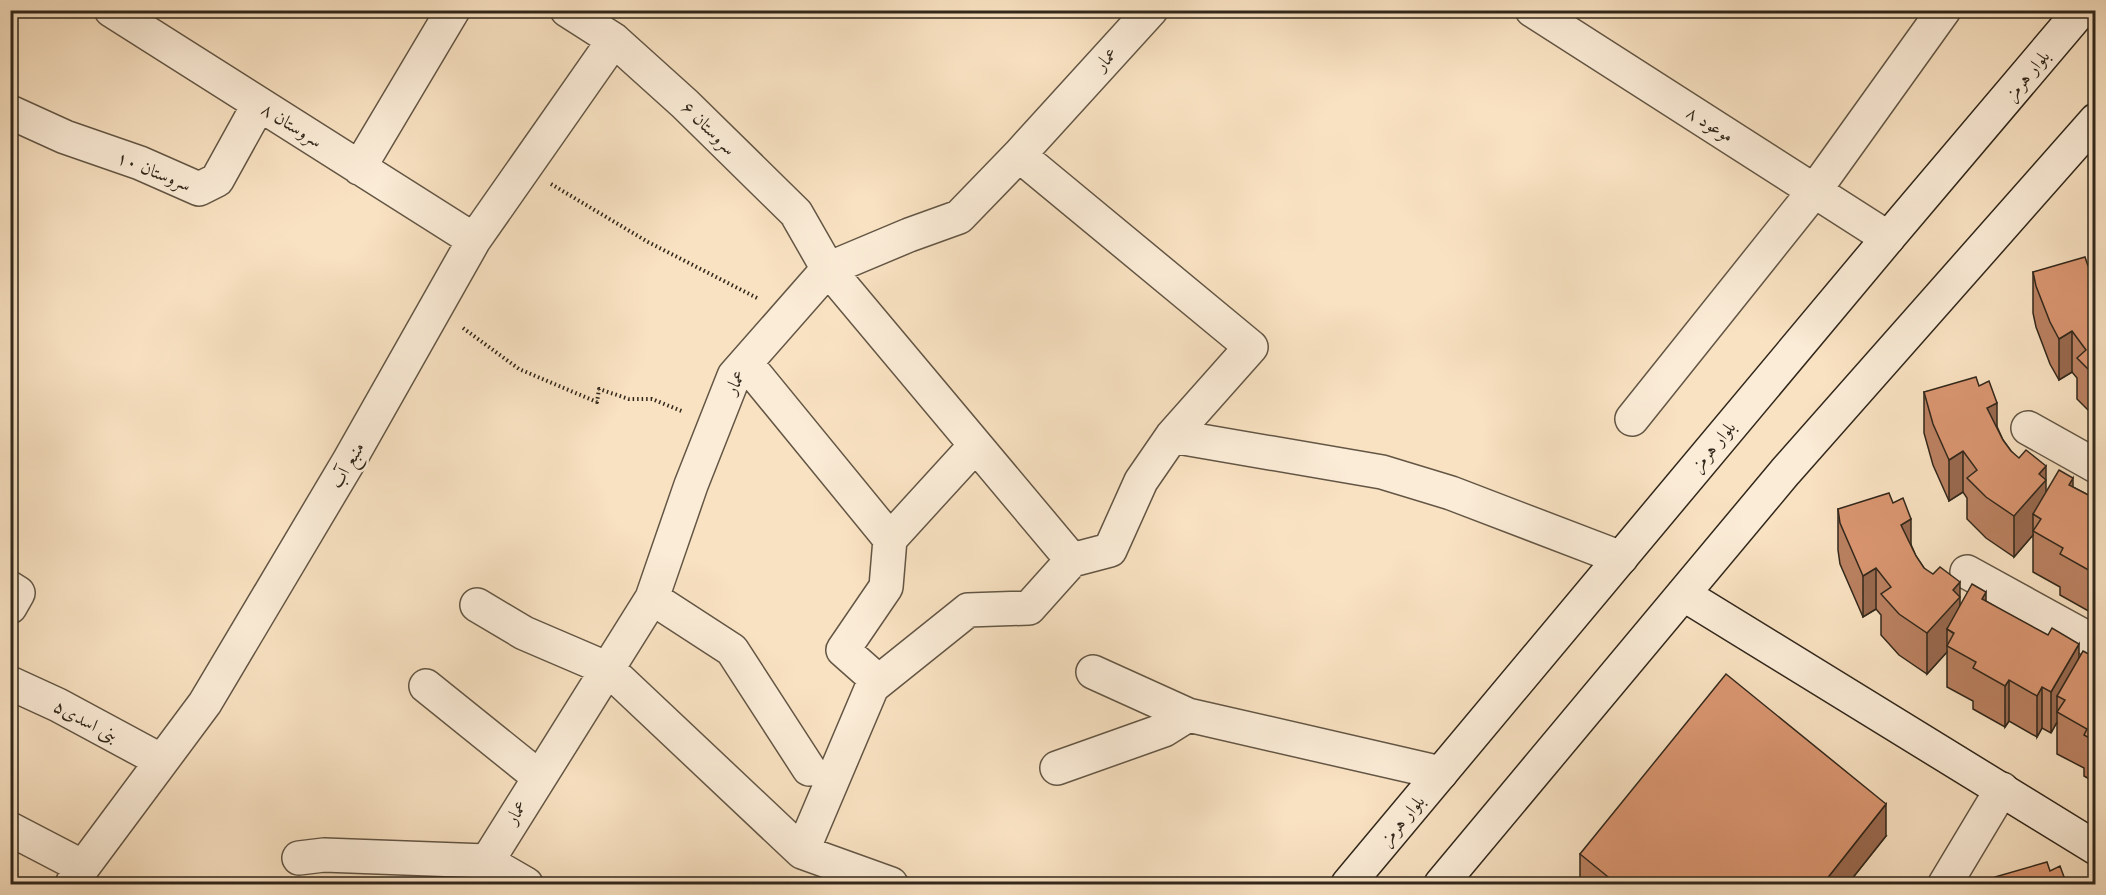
<svg xmlns="http://www.w3.org/2000/svg" width="2106" height="895" font-family="Cardo,Amiri,serif">
	<style>
		.lines { fill: none; stroke-linecap: round; stroke-linejoin: round }
		.street-casing { stroke: #635645; stroke-width: 36 }
		.secondary-casing { stroke: #31271b; stroke-width: 36 }
		.path { stroke: #31271b; stroke-width: 4; stroke-dasharray: 1.5 3; stroke-linecap: butt }
		.street { stroke: #fbecd7; stroke-width: 33 }
		.secondary { stroke: #fbecd7; stroke-width: 33 }
		.wall { fill: #bb8161; stroke: #31271b; stroke-width: 1.5 }
		.shaded-wall { fill: #99694f; stroke: #31271b; stroke-width: 1.5 }
		.building { fill: #da9671; stroke: #31271b; stroke-width: 1.5 }
		.labels { text-anchor: middle; stroke-width: 5; stroke-linejoin: round; paint-order: stroke }
		.street-label { font-size: 18px; fill: #31271b; stroke: #fbecd7 }
	</style>
	<rect width="100%" height="100%" fill="#f9e2c2"/>
	<filter id="stains"><feTurbulence type="fractalNoise" baseFrequency=".00333" numOctaves="4"/><feColorMatrix values="0 0 0 0 .2 0 0 0 0 .09 0 0 0 0 .02 0 0 0 .5 -.17"/></filter>
	<radialGradient id="worn" r=".72"><stop offset=".6" stop-color="#630" stop-opacity="0"/><stop offset="1" stop-color="#630" stop-opacity=".3"/></radialGradient>
	<g class="lines">
		<!-- street casing -->
		<g class="street-casing">
			<path id="street" d="M111,10L474,240
				M567,10L614,40L685,104L796,213L828,269L1072,560
				M1532,10L1888,238
				M10,112L65,137L140,163L199,189L217,180L259,104
				M359,168L453,10
				M746,363L890,539
				M1632,419L1815,190L1944,10
				M2028,428L2096,466
				M1172,436L1382,472L1451,493L1621,558
				M1967,572L2096,643
				M10,588L18,593L10,607
				M652,598L732,650L809,769
				M477,605L524,633L608,669L802,852L891,884
				M1093,672L1188,715L1441,773
				M878,681L843,650L886,587L890,539L975,446
				M10,683L58,705L160,760
				M426,686L539,777
				M1057,768L1164,730L1188,715
				M10,829L83,867
				M802,852L872,687L968,610L1029,608L1072,560L1110,550L1141,481L1172,436L1251,347L1019,155
				M299,858L324,855L486,861L526,884
				M72,884L83,867L205,703L349,461L474,240L614,40
				M473,884L652,598L691,485L734,376L828,269L909,235L959,217L1019,155L1151,10
				M1945,884L2002,789"/>
		</g>
		<!-- secondary casing -->
		<g class="secondary-casing">
			<path id="secondary" d="M1683,594L2096,848
				M1348,884L1888,238L2081,10
				M1441,884L1785,472L2096,120"/>
		</g>
		<!-- path -->
		<path class="path" d="M551,184L648,242L759,299
			M463,328L519,369L597,402L599,389L629,399H652L684,412"/>
		<!-- street -->
		<use href="#street" class="street"/>
		<!-- secondary -->
		<use href="#secondary" class="secondary"/>
	</g>
	<!-- wall -->
	<path class="wall" d="M2096,263V418L2077,399V378L2072,372L2059,380L2050,364L2036,327L2033,313V272L2088,266Z
		M1979,386L2003,440L2011,451L2046,492L2073,487L2096,499V607L2092,613L2060,595V587L2033,572V535L2014,557L1986,538L1967,519V498L1963,492L1949,501L1933,465L1924,433V392Z
		M1893,503L1916,556L1924,568L1960,605L1986,601L2079,658H2096V783L2084,776V768L2057,754V722L2051,733L2042,728L2037,737L2009,721L2005,727L1973,709V701L1947,687V652L1927,674L1899,655L1881,635V615L1876,609L1863,617L1840,564L1838,550V509Z
		M1886,836L1847,885H1580V854Z"/>
	<!-- shaded-wall -->
	<path class="shaded-wall" d="M2072,331V372L2059,380V339Z
		M1997,403V444L1987,408Z
		M1963,451V492L1949,501V460Z
		M2046,466V521L2033,514V535L2014,557V516L2039,474Z
		M2073,478V519L2069,485Z
		M1911,519V560L1901,525Z
		M2095,566V607L2092,613V572Z
		M1876,568V609L1863,617V576Z
		M1960,582V638L1947,629V652L1927,674V633L1953,590Z
		M1986,592V633L1982,599Z
		M2079,644V685L2057,696V722L2051,733V692Z
		M2009,680V721L2005,727V686Z
		M2042,687V728L2037,737V696Z
		M1886,804V836L1847,885H1822Z"/>
	<!-- building -->
	<path class="building" d="M2085,257L2088,266L2096,263V377L2077,358L2086,350L2072,331L2059,339L2050,322L2036,286L2033,272Z
		M1976,377L1979,386L1989,381L1997,403L1987,408L2003,440L2011,451L2019,458L2026,450L2046,466L2039,474L2046,480L2014,516L1986,497L1967,478L1977,470L1963,451L1949,460L1933,424L1924,392Z
		M2059,470L2073,478L2069,485L2096,499V566L2092,572L2060,554L2063,548L2033,531L2041,519L2033,514Z
		M1889,493L1893,503L1903,498L1911,519L1901,525L1916,556L1924,568L1933,574L1940,567L1960,582L1953,590L1960,597L1927,633L1899,614L1881,594L1891,587L1876,568L1863,576L1840,523L1838,509Z
		M1972,584L1986,592L1982,599L2048,635L2052,628L2079,644L2051,692L2042,687L2037,696L2009,680L2005,686L1973,668L1976,662L1947,646L1954,633L1947,629Z
		M2083,651L2096,658V661L2093,665L2096,667V742L2084,735L2087,729L2057,712L2065,700L2057,696Z
		M1726,674L1886,804L1822,885H1618L1580,854Z
		M2047,862L2050,871L2060,866L2067,885H1997L1995,877Z"/>
	<g class="labels">
		<!-- street labels -->
		<g class="street-label">
			<text transform="translate(1106 59) rotate(-47)" y="6">عمار</text>
			<text transform="translate(2027 75) rotate(-50)" y="6">بلوار هرمز</text>
			<text transform="translate(1710 124) rotate(32)" y="6">موعود ۸</text>
			<text transform="translate(292 125) rotate(32)" y="6">سروستان ۸</text>
			<text transform="translate(709 128) rotate(45)" y="6">سروستان ۶</text>
			<text transform="translate(154 171) rotate(22)" y="6">سروستان ۱۰</text>
			<text transform="translate(735 382) rotate(-61)" y="6">عمار</text>
			<text transform="translate(1713 446) rotate(-50)" y="6">بلوار هرمز</text>
			<text transform="translate(347 465) rotate(-60)" y="6">منبع آب</text>
			<text transform="translate(86 721) rotate(28)" y="6">بنی اسدی۵</text>
			<text transform="translate(516 812) rotate(-58)" y="6">عمار</text>
			<text transform="translate(1402 820) rotate(-50)" y="6">بلوار هرمز</text>
		</g>
	</g>
	<!-- margin -->
	<rect width="2106" height="895" fill="none" stroke="#f9e2c2" stroke-width="36"/>
	<rect x="12" y="12" width="2082" height="871" fill="none" stroke="#31271b" stroke-width="3"/>
	<rect x="18" y="18" width="2070" height="859" fill="none" stroke="#31271b" stroke-width="1.5"/>
	<rect width="100%" height="100%" filter="url(#stains)"/>
	<rect width="100%" height="100%" fill="url(#worn)"/>
</svg>
